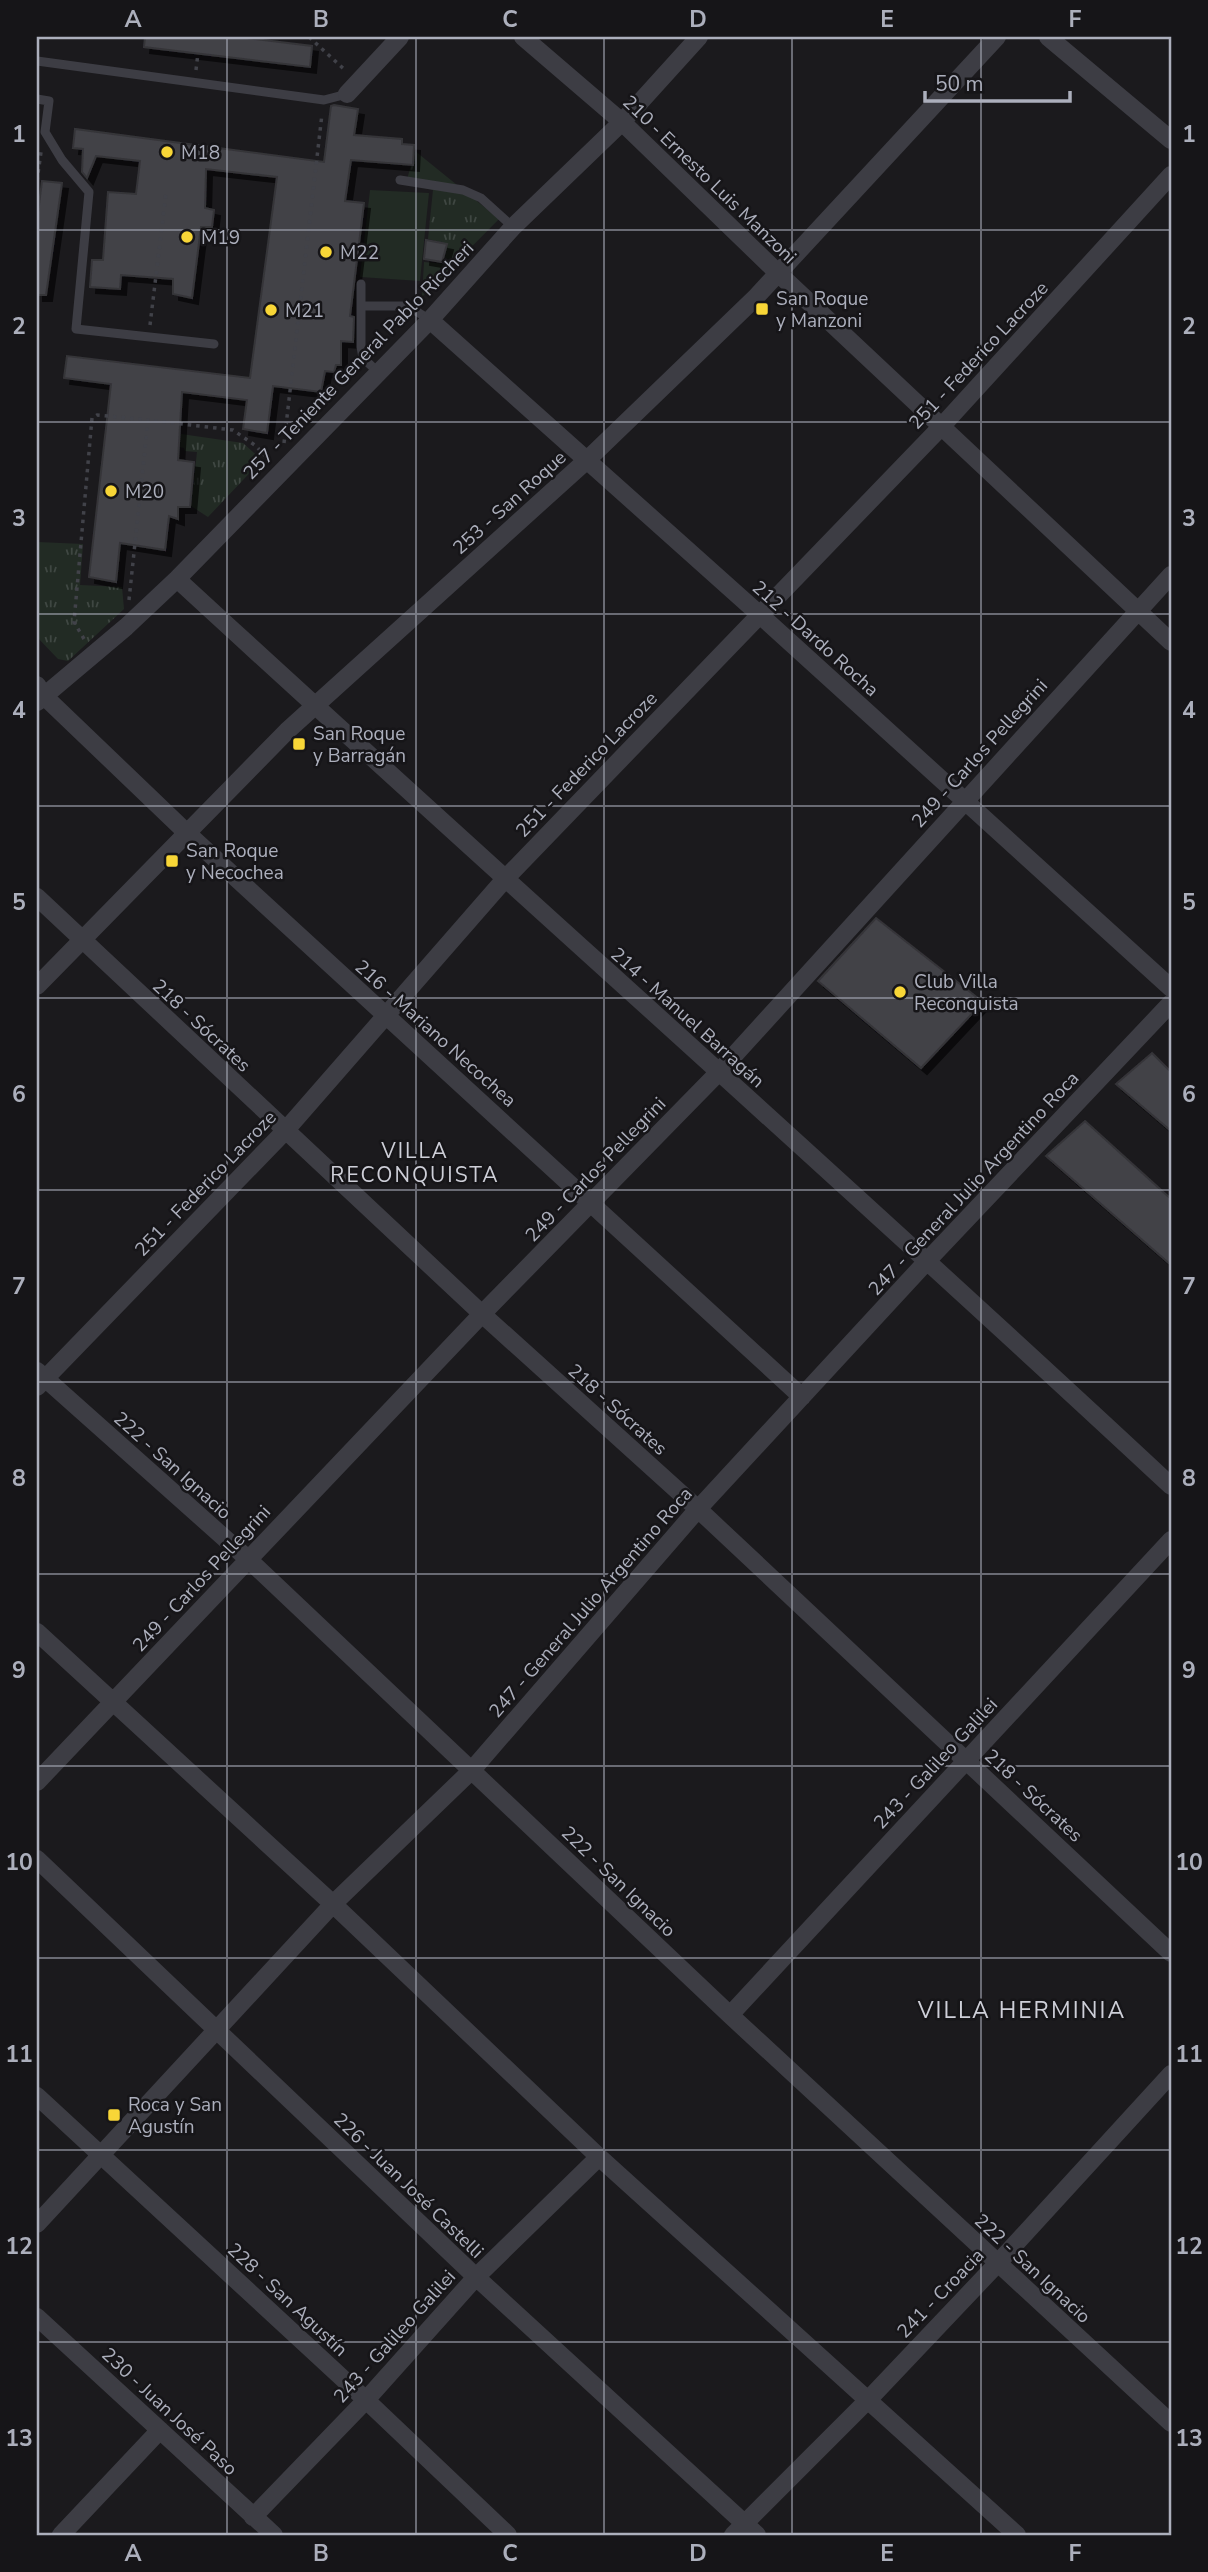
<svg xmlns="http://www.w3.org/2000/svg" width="1208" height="2572" font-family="'Nunito Sans',sans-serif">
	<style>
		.grass { fill: url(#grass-tufts) }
		.garden { fill: #222b24 }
		.building { fill: #424247; stroke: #353439; stroke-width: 2; filter: url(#shadow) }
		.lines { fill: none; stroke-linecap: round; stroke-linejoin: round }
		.path { stroke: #414249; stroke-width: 3.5; stroke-dasharray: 3.5 5; stroke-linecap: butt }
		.service { stroke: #3d3d44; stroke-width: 9 }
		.minor { stroke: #3d3d44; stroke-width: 18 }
		.grid { fill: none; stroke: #acafbc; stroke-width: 2; stroke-opacity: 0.55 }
		.poi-dot { fill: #f8d637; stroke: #161518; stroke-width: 2.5 }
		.labels { text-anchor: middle; stroke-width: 5; stroke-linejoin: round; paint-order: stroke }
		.poi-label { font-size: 19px; fill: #acafbc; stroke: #161518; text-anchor: start }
		.street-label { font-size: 19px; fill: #acafbc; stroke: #161518 }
		.neighbourhood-label { font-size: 21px; letter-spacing: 2px; fill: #cecfd8; stroke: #161518 }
		.quarter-label { font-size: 23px; letter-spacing: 2px; fill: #cecfd8; stroke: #161518 }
		.neatline { fill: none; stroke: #acafbc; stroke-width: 2.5 }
		.grid-label { font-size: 23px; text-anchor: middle; font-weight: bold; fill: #acafbc }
	</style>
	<defs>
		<pattern id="grass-tufts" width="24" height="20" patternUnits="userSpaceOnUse" patternTransform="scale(1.75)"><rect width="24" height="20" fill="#222b24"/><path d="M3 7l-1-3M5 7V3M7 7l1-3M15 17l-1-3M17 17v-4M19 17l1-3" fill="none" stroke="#3f4742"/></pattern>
		<filter id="shadow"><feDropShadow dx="6" dy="6" stdDeviation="0" flood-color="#0009"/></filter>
	</defs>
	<rect width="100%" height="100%" fill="#1b1a1d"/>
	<!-- grass -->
	<path class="grass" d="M415,151L499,219L422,297L424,262L444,264L447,244L428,239L433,190L406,183Z
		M181,434L243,443L262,460L208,517L191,506L197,452L185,451L184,448L180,447Z
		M37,542L83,544L80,585L122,587L124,609L68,661L58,659L37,637Z"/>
	<!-- garden -->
	<path class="garden" d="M370,190L429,193L420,281L360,277Z"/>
	<!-- building -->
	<path class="building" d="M145,37H238L312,46L310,67L144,47Z
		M334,105L358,109L354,135L402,139V144L414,145L413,165L351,160L345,201L364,203L350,316L354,317L353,342L341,341V365H336L334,372L325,371L321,392L273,386L267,433L243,429L247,400L182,392L178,460L194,462L190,507H178V519L169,516L165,550L120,543L116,582L89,577L111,384L64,378L67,356L250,378L277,177L206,169L205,208L214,210L212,227H201L192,298L173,294V279L121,275L120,289L90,287L92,260H103L108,192L136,194L140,161L96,156L87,178L82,172L83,149L73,148L75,129L324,162L331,106Z
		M42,181L62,183L46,295H37V220Z
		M426,240L447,244L442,262L424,259Z
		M876,918L983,1002L921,1068L818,981Z
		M1152,1053L1171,1072V1131L1116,1084Z
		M1085,1121L1171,1199V1265L1046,1156Z"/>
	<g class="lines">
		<!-- path -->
		<path class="path" d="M309,37L346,71
			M196,70L198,53
			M37,181L41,152
			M150,325L166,193
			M284,443L322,114
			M129,600L148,420L233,430L256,446L269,460
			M84,639L74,622L92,418L97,415L148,420"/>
		<!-- service -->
		<path class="service" d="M37,61L324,100L347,94
			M37,99L49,101L45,132L62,160L89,192L76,329L214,344
			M400,180L463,190L481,198L513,227
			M361,284V347L363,358L379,373
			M361,306H408L430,320"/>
		<!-- minor -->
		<path class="minor" d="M523,37L622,122L779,274L1171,642
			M1048,37L1171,140
			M347,94L400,37
			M430,320L759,614L1171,988
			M177,579C507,883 843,1180 1171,1486
			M37,685L44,696L187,833L802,1397
			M37,702L126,627L177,579L430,320L513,227L622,122L699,37
			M37,897L482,1314L698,1509L1171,1953
			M37,986L287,731L587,460L755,298L997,37
			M37,1371L248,1559L730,2015L1171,2423
			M37,1387L285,1131L505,879L941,427L1171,175
			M37,1632L333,1904L599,2157L1017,2535
			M37,1782L482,1314L718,1073L1171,575
			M37,1859L476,2277L757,2535
			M730,2015L1171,1540
			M37,2096L366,2400L508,2535
			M37,2224L333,1904L472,1770L698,1509L928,1260L1171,1003
			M37,2317L274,2535
			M253,2517L366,2400L476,2277L599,2157
			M61,2535L160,2430
			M733,2535L869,2399L997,2264L1171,2074"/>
	</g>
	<!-- grid -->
	<path class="grid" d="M227,37V2535M416,37V2535M604,37V2535M792,37V2535M981,37V2535M37,230H1171M37,422H1171M37,614H1171M37,806H1171M37,998H1171M37,1190H1171M37,1382H1171M37,1574H1171M37,1766H1171M37,1958H1171M37,2150H1171M37,2342H1171"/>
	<!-- markers -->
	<g class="poi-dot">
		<circle cx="167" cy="152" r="7"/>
		<circle cx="187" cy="237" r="7"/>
		<circle cx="326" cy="252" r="7"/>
		<rect x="755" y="302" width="14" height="14" rx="3.5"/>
		<circle cx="271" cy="310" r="7"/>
		<circle cx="111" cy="491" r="7"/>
		<rect x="292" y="737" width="14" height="14" rx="3.5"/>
		<rect x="165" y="854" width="14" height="14" rx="3.5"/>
		<circle cx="900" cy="992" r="7"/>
		<rect x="107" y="2108" width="14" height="14" rx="3.5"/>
	</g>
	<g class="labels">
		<!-- poi labels -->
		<g class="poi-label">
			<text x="181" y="159">M18</text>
			<text x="201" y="244">M19</text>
			<text x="340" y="259">M22</text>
			<text x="776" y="305">San Roque<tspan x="776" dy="22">y Manzoni</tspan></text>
			<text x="285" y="317">M21</text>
			<text x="125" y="498">M20</text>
			<text x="313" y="740">San Roque<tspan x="313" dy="22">y Barragán</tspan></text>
			<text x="186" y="857">San Roque<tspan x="186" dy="22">y Necochea</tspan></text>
			<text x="914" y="988">Club Villa<tspan x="914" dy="22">Reconquista</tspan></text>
			<text x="128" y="2111">Roca y San<tspan x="128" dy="22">Agustín</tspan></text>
		</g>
		<!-- street labels -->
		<g class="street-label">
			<text transform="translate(710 179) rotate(44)" y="7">210 - Ernesto Luis Manzoni</text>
			<text transform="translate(978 355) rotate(-47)" y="7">251 - Federico Lacroze</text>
			<text transform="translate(358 360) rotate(-46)" y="7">257 - Teniente General Pablo Riccheri</text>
			<text transform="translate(509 502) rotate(-42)" y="7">253 - San Roque</text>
			<text transform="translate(816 638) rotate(42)" y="7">212 - Dardo Rocha</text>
			<text transform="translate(979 753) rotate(-48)" y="7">249 - Carlos Pellegrini</text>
			<text transform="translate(586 764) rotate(-46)" y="7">251 - Federico Lacroze</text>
			<text transform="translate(688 1017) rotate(42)" y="7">214 - Manuel Barragán</text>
			<text transform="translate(202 1025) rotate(43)" y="7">218 - Sócrates</text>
			<text transform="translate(436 1033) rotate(42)" y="7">216 - Mariano Necochea</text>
			<text transform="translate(595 1169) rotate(-46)" y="7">249 - Carlos Pellegrini</text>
			<text transform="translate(205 1183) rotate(-46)" y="7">251 - Federico Lacroze</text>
			<text transform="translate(973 1183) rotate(-47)" y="7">247 - General Julio Argentino Roca</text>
			<text transform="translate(618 1409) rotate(42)" y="7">218 - Sócrates</text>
			<text transform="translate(173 1465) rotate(42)" y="7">222 - San Ignacio</text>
			<text transform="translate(201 1578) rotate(-47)" y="7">249 - Carlos Pellegrini</text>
			<text transform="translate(590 1602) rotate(-49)" y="7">247 - General Julio Argentino Roca</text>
			<text transform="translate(935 1763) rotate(-47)" y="7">243 - Galileo Galilei</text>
			<text transform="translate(1034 1795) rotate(43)" y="7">218 - Sócrates</text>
			<text transform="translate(619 1881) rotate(44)" y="7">222 - San Ignacio</text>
			<text transform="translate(409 2185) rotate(44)" y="7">226 - Juan José Castelli</text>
			<text transform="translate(1033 2268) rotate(43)" y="7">222 - San Ignacio</text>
			<text transform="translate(940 2293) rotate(-46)" y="7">241 - Croacia</text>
			<text transform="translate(288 2299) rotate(43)" y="7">228 - San Agustín</text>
			<text transform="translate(394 2336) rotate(-48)" y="7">243 - Galileo Galilei</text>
			<text transform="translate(170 2411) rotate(43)" y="7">230 - Juan José Paso</text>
		</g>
		<!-- neighbourhood labels -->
		<g class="neighbourhood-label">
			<text x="415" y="1158">VILLA<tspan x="415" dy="24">RECONQUISTA</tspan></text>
		</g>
		<!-- quarter labels -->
		<g class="quarter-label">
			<text x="1022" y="2018">VILLA HERMINIA</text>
		</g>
	</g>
	<!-- border -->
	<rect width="1208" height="2572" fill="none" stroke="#161518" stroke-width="77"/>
	<!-- scale -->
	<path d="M925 91v10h145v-10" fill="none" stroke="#acafbc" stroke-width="3.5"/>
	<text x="935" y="91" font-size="21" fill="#acafbc" stroke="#161518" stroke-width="5" paint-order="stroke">50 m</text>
	<rect x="38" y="38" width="1132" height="2496" class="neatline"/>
	<g class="grid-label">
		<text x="133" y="27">A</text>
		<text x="321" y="27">B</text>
		<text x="510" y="27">C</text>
		<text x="698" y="27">D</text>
		<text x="887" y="27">E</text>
		<text x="1075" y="27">F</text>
		<text x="19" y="142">1</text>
		<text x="1189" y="142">1</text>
		<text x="19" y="334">2</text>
		<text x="1189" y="334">2</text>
		<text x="19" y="526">3</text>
		<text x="1189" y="526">3</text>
		<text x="19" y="718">4</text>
		<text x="1189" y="718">4</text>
		<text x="19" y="910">5</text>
		<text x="1189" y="910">5</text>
		<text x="19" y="1102">6</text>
		<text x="1189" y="1102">6</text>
		<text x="19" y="1294">7</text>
		<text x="1189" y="1294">7</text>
		<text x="19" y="1486">8</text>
		<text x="1189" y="1486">8</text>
		<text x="19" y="1678">9</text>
		<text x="1189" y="1678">9</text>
		<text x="19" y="1870">10</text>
		<text x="1189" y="1870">10</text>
		<text x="19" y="2062">11</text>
		<text x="1189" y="2062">11</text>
		<text x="19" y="2254">12</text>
		<text x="1189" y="2254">12</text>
		<text x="19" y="2446">13</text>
		<text x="1189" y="2446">13</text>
		<text x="133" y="2561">A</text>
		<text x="321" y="2561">B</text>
		<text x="510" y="2561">C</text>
		<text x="698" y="2561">D</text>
		<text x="887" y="2561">E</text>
		<text x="1075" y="2561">F</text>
	</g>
</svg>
